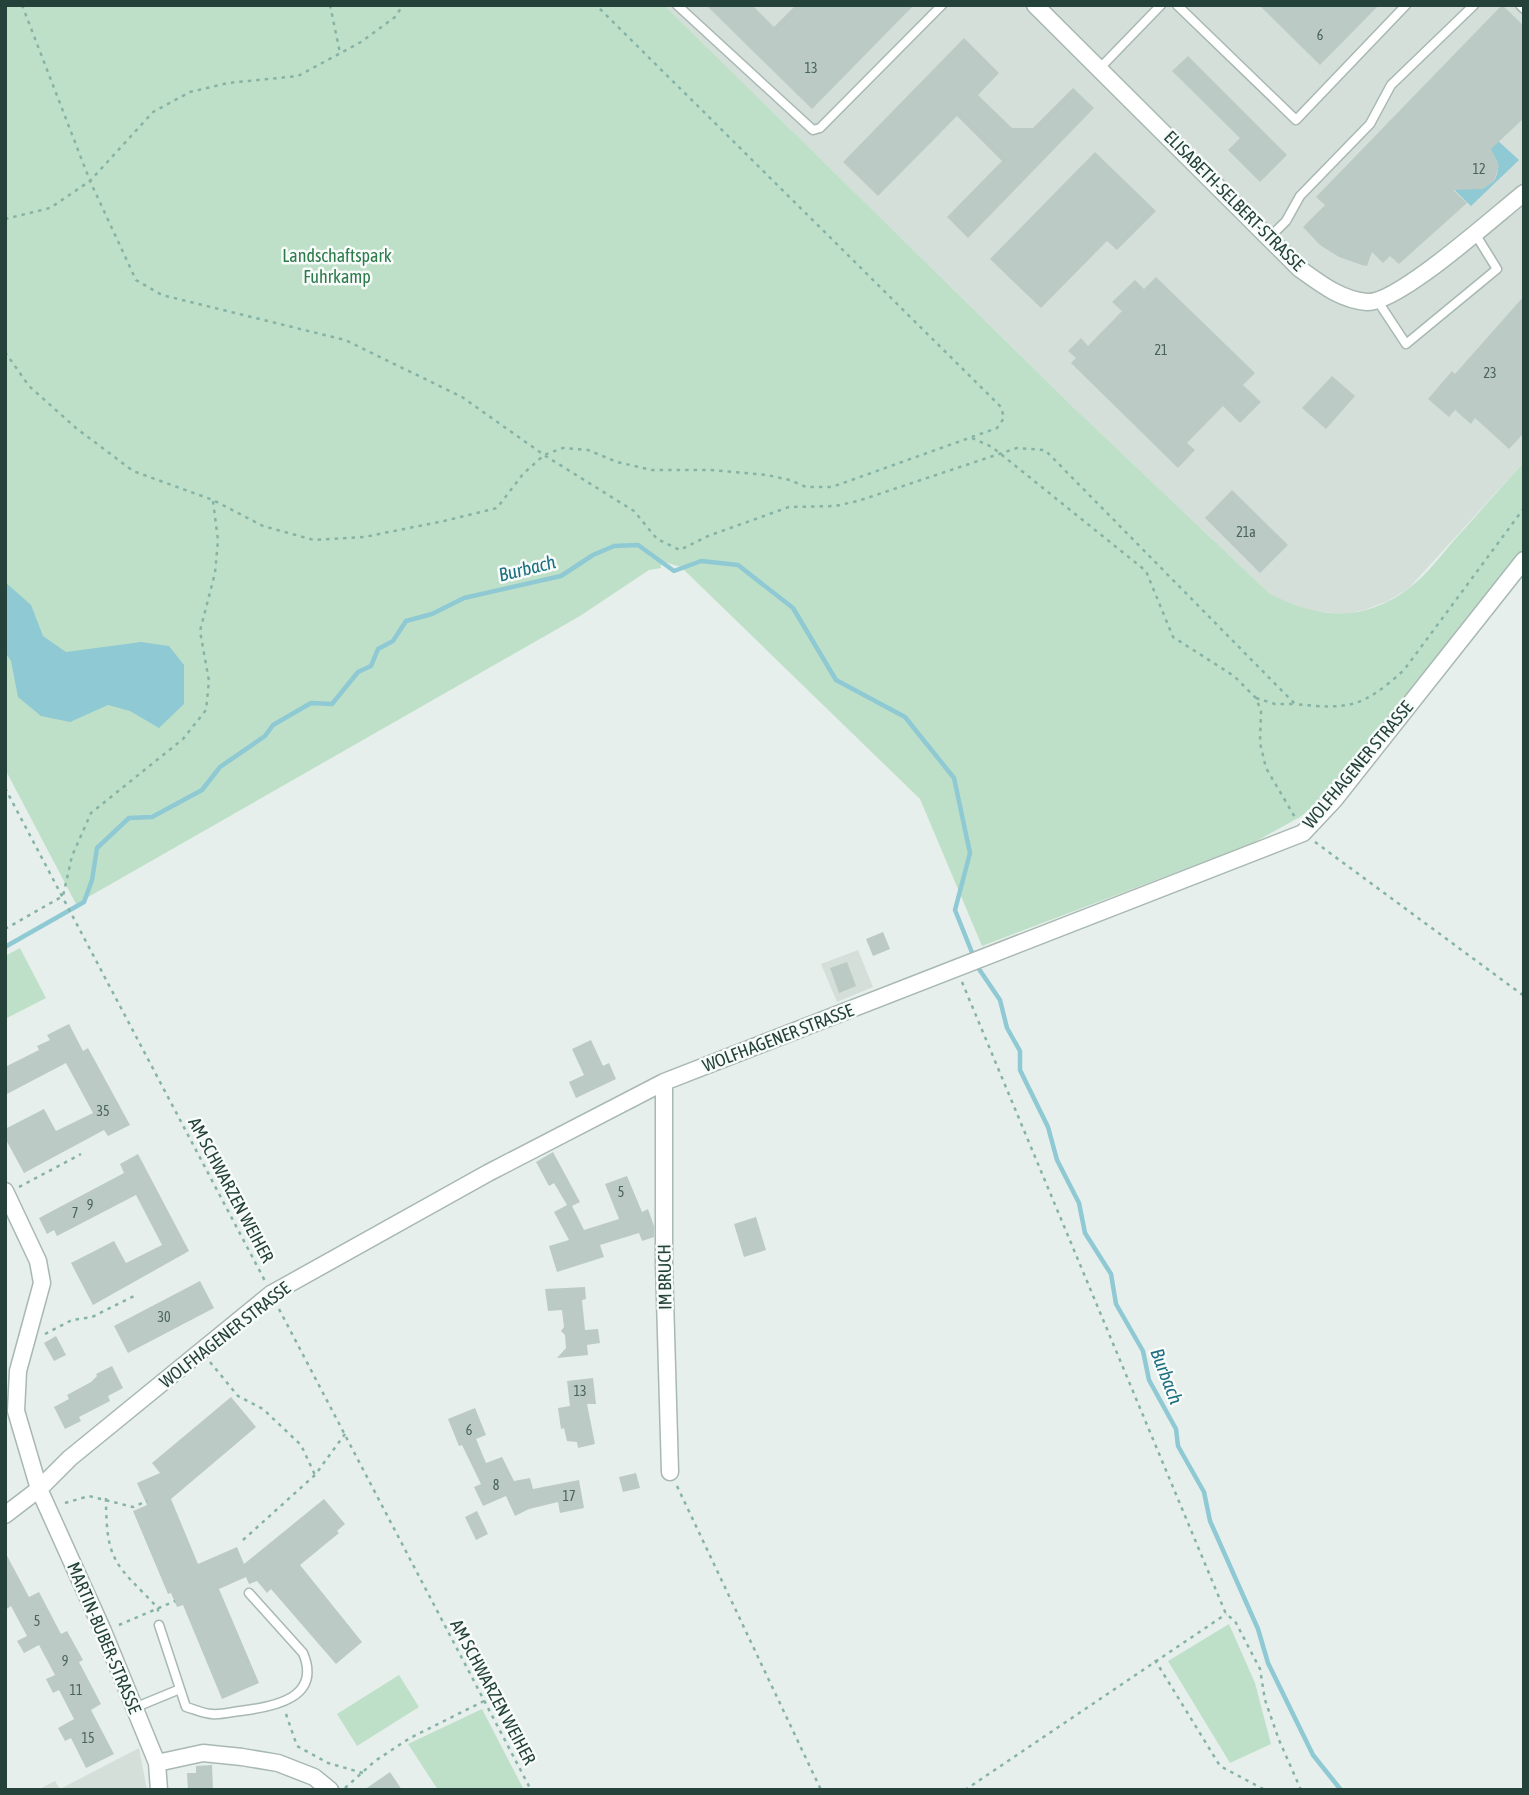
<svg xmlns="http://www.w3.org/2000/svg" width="1529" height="1795" font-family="'Asap Condensed',sans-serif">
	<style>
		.built { fill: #d4dfda }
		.green { fill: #bfe0c8 }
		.water { fill: #8ec9d4 }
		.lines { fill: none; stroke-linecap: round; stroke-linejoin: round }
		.stream { stroke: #8ec9d4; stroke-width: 4.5 }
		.building { fill: #bbcac4 }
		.service-casing { stroke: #a8b8b2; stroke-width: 11 }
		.minor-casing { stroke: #a8b8b2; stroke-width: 19 }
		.path { stroke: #86b3a5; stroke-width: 2.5; stroke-dasharray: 3.5 5; stroke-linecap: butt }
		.service { stroke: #fff; stroke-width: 8 }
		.minor { stroke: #fff; stroke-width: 16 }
		.labels { text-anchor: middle; stroke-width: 5; stroke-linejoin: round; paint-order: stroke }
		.number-label { font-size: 14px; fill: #4a645c }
		.street-label { font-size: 18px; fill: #24423a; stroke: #f7fbf9 }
		.park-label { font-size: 18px; fill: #2d7a4b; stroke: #f7fbf9 }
		.water-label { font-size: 19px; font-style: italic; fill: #1c6f80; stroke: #f7fbf9 }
	</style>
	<rect width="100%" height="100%" fill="#e6efeb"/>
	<!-- built -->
	<path class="built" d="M664,5H1524V462L1409,588L1388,601L1364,610L1344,614L1312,611L1292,606L1269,593L1071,405Z
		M858,950L873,987L837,1002L821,964Z
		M139,1748L147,1790H38L55,1781L60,1789Z"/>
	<!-- green -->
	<path class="green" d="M5,5H664L1071,405L1269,593C1316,619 1364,623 1409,588C1427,575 1441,555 1456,538C1479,513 1501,487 1524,462V550L1326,796L1300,817L1251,844L982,946L920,799L681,567L661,561V568L649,570L580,616L76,904L5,769Z
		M20,948L46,998L5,1019V956Z
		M1229,1624L1255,1683L1271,1744L1230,1763L1168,1661Z
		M399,1675L419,1707L357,1746L337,1714Z
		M482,1709L524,1790H438L408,1744Z"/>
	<!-- water -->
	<path class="water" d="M1485,129L1519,160L1471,206L1439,175L1482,189L1494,181C1501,169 1499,159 1488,150Z
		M5,582L31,605L43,636L66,652L141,642L169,646L184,665V704L159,728L130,711L108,705L70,722L41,716L18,697L11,661L5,652Z"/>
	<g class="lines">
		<!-- stream -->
		<path class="stream" d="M5,947L84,902L92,880L97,848L129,818L152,817L202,790L220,767L265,736L273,725L311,703L332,704L358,672L371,666L378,649L393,641L406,621L432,614L464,598L561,576L593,555L614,546L638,545L674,571L701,561L738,565L793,608L836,680L905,717L954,778L970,853L955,910L973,955
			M979,969L1000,1000L1007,1028L1020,1051V1070L1048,1127L1057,1160L1079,1203L1085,1233L1111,1274L1116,1304L1143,1351L1149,1380L1176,1429L1178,1446L1204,1492L1210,1521L1258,1629L1268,1663L1313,1755L1341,1790"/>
	</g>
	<!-- building -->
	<path class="building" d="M706,5H752L774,27L796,5H914L812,109Z
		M1259,5H1379L1320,65Z
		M1502,5L1524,26V118L1491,149L1499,166L1494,181L1482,189L1453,190L1467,203L1399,264L1390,256L1383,263L1372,252L1367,266L1362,265L1339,257L1320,245L1303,227L1325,205L1316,197Z
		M964,38L999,73L978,95L1012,128H1033L1073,88L1094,108L968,238L947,217L1002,161L957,116L878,196L843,162Z
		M1188,56L1287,155L1260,182L1228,150L1240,138L1172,71Z
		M1095,152L1156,211L1117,250L1107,241L1041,308L990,259Z
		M1156,277L1255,373L1243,385L1261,402L1240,423L1223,406L1187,443L1195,450L1178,468L1071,363L1076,358L1068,351L1081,338L1088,346L1122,311L1112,302L1135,280L1144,289Z
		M1524,296V433L1509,449L1475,418L1471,424L1455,410L1449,417L1428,399L1452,371L1455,374Z
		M1332,376L1355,396L1326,429L1302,408Z
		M1232,490L1288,545L1260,573L1205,518Z
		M883,932L890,949L873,956L866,939Z
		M847,962L856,986L839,993L830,968Z
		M69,1024L83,1051L88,1048L130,1125L108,1136L104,1130L24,1173L5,1138V1129L44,1109L56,1131L93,1113L66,1063L5,1095V1067L39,1050L37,1046L50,1040L47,1035Z
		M591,1040L603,1066L609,1063L616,1079L576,1098L569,1082L584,1075L572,1049Z
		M553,1152L580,1202L572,1206L584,1230L619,1219L605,1184L627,1176L642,1212L648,1209L654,1226V1237L642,1241L639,1233L600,1245L604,1257L557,1272L549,1246L569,1240L554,1212L567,1205L554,1183L549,1186L536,1162Z
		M138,1154L189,1251L93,1305L71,1263L114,1241L126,1263L162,1245L136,1195L57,1236L54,1230L47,1234L39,1218L124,1173L120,1164Z
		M756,1217L766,1250L744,1257L734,1224Z
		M200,1281L214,1308L128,1353L114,1326Z
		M585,1287L586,1299L582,1300L585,1330L598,1329L600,1343L587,1345L588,1355L557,1358L566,1348L565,1335L561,1331L564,1327L562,1310L548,1311L545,1289Z
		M56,1336L66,1355L54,1361L44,1343Z
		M112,1366L123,1388L108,1396L110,1401L79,1417L81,1421L65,1429L54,1407L69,1399L67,1395L91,1382L97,1376L96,1374Z
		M593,1378L596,1404H587L595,1444L578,1448L577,1442L567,1441L564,1428L561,1429L558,1408L570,1406L567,1381Z
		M231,1397L256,1427L171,1499L198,1564L237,1547L244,1564L324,1499L345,1524L337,1531L339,1533L300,1565L362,1642L336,1664L271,1589L267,1593L257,1581L249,1584L246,1577L219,1589L259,1683L222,1699L183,1605L177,1607L171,1593L168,1594L133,1511L147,1505L137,1483L160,1473L152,1463Z
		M475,1408L486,1435L476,1439L486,1463L502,1457L514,1481L530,1478L533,1489L579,1480L584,1508L560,1513L558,1502L529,1509L515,1516L506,1496L483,1506L474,1487L481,1484L462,1445L459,1446L448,1419Z
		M636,1473L640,1488L623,1492L619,1477Z
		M477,1511L488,1534L476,1540L465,1517Z
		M5,1552L29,1597L39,1592L61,1634L67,1631L83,1660L79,1662L101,1704L91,1710L114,1754L86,1768L71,1738L65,1741L58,1728L74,1719L59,1690L53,1693L46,1679L55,1675L39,1645L24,1653L17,1641L27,1636L11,1606L5,1610Z
		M212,1765L213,1790H188L187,1773H196V1766Z
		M390,1772L402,1790H364Z"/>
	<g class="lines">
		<!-- service casing -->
		<g class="service-casing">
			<path id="service" d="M677,5L813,130L820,128L942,5
				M1177,5L1296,120L1406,5
				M1520,5L1524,9
				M1100,68L1161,5
				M1269,238L1286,221L1300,196L1370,124L1391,85L1474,5
				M1377,300L1406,344L1497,269L1474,232
				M159,1625L186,1707C194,1709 204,1714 212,1714C221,1715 231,1712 240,1711C274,1707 322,1698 303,1653L249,1593
				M134,1708L180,1689"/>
		</g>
		<!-- minor casing -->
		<g class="minor-casing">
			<path id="minor" d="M1035,5L1300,269C1321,284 1341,300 1367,302C1398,304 1496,215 1524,193
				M664,1082V1264L670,1472
				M5,1191L38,1261L42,1283L18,1371L16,1411L39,1489L103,1631L157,1763L159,1790
				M5,1515L39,1489L70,1458L271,1294L488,1173L664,1082L1303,833L1334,800L1524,560
				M157,1763L203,1753L242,1757L278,1763L314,1777L330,1790"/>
		</g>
		<!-- path -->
		<path class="path" d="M22,5L90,181L136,280L162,295L345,340L462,397L544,455L634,511L657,539L680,550L708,536L789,507L835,506L858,501L1017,448L1045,450L1295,704C1350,710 1363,707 1404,670L1524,508
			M330,5L340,53
			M5,219L50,208L90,181L153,112L190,92L228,83L298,76L361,42L395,17L403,5
			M5,352L29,386L76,428L133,471L213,500L263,526L314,540L364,537L444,521L497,508L523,474L544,455L563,448L588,450L617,462L652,470H710L767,475L790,480L806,487H832L997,428L1004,418L1001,407L596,5
			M972,438L992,447L1146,571L1173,637L1234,676L1256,698L1261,711L1260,743L1266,768L1296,819
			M1256,698L1275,704H1294
			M5,788L265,1281
			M1315,842L1524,996
			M5,929L63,896L72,856L91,813L183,739L206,710L209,681L200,631L215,573L218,540L213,501
			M962,982L1226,1614L1235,1621L1260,1669L1265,1700L1279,1740L1301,1790
			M19,1187L81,1154
			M279,1309L531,1790
			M45,1334L72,1320L92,1317L134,1296
			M210,1362L238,1396L263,1409L301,1445L315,1475
			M677,1486L821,1790
			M106,1498C106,1563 116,1564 158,1608V1613
			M65,1503L89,1496L133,1507L147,1501
			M243,1540L315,1475L345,1434
			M119,1625L175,1601
			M1155,1660L1220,1766L1265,1790
			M286,1714L297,1746L328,1763L363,1773
			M345,1788L375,1761L410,1738L484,1701
			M965,1790L1226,1614"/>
		<!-- service -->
		<use href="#service" class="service"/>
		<!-- minor -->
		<use href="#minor" class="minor"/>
	</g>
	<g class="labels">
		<!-- number labels -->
		<g class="number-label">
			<text x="1320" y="40">6</text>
			<text x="811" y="73">13</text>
			<text x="1479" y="174">12</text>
			<text x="1161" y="355">21</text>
			<text x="1490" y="378">23</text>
			<text x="1246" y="537">21a</text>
			<text x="103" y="1116">35</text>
			<text x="621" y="1197">5</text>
			<text x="90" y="1210">9</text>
			<text x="75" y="1218">7</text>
			<text x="164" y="1322">30</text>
			<text x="580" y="1396">13</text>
			<text x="469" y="1435">6</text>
			<text x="496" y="1490">8</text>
			<text x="569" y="1501">17</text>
			<text x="37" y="1626">5</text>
			<text x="65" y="1666">9</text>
			<text x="76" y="1695">11</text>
			<text x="88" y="1743">15</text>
		</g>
		<!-- street labels -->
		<g class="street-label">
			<text transform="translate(1234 201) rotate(45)" y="6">ELISABETH-SELBERT-STRASSE</text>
			<text transform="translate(1358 765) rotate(-50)" y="6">WOLFHAGENER STRASSE</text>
			<text transform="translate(778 1038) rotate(-21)" y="6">WOLFHAGENER STRASSE</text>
			<text transform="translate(231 1190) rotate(62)" y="6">AM SCHWARZEN WEIHER</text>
			<text transform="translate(665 1277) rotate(-91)" y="6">IM BRUCH</text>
			<text transform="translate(225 1335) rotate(-38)" y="6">WOLFHAGENER STRASSE</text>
			<text transform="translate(104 1638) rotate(67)" y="6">MARTIN-BUBER-STRASSE</text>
			<text transform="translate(493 1692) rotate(62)" y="6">AM SCHWARZEN WEIHER</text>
		</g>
		<!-- park labels -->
		<g class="park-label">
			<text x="337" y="262">Landschaftspark<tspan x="337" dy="21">Fuhrkamp</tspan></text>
		</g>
		<!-- water labels -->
		<g class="water-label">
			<text transform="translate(527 568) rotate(-14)" y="7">Burbach</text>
			<text transform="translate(1167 1376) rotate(69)" y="7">Burbach</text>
		</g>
	</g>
	<!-- border -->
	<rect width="1529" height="1795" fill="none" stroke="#24423a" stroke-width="14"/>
</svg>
